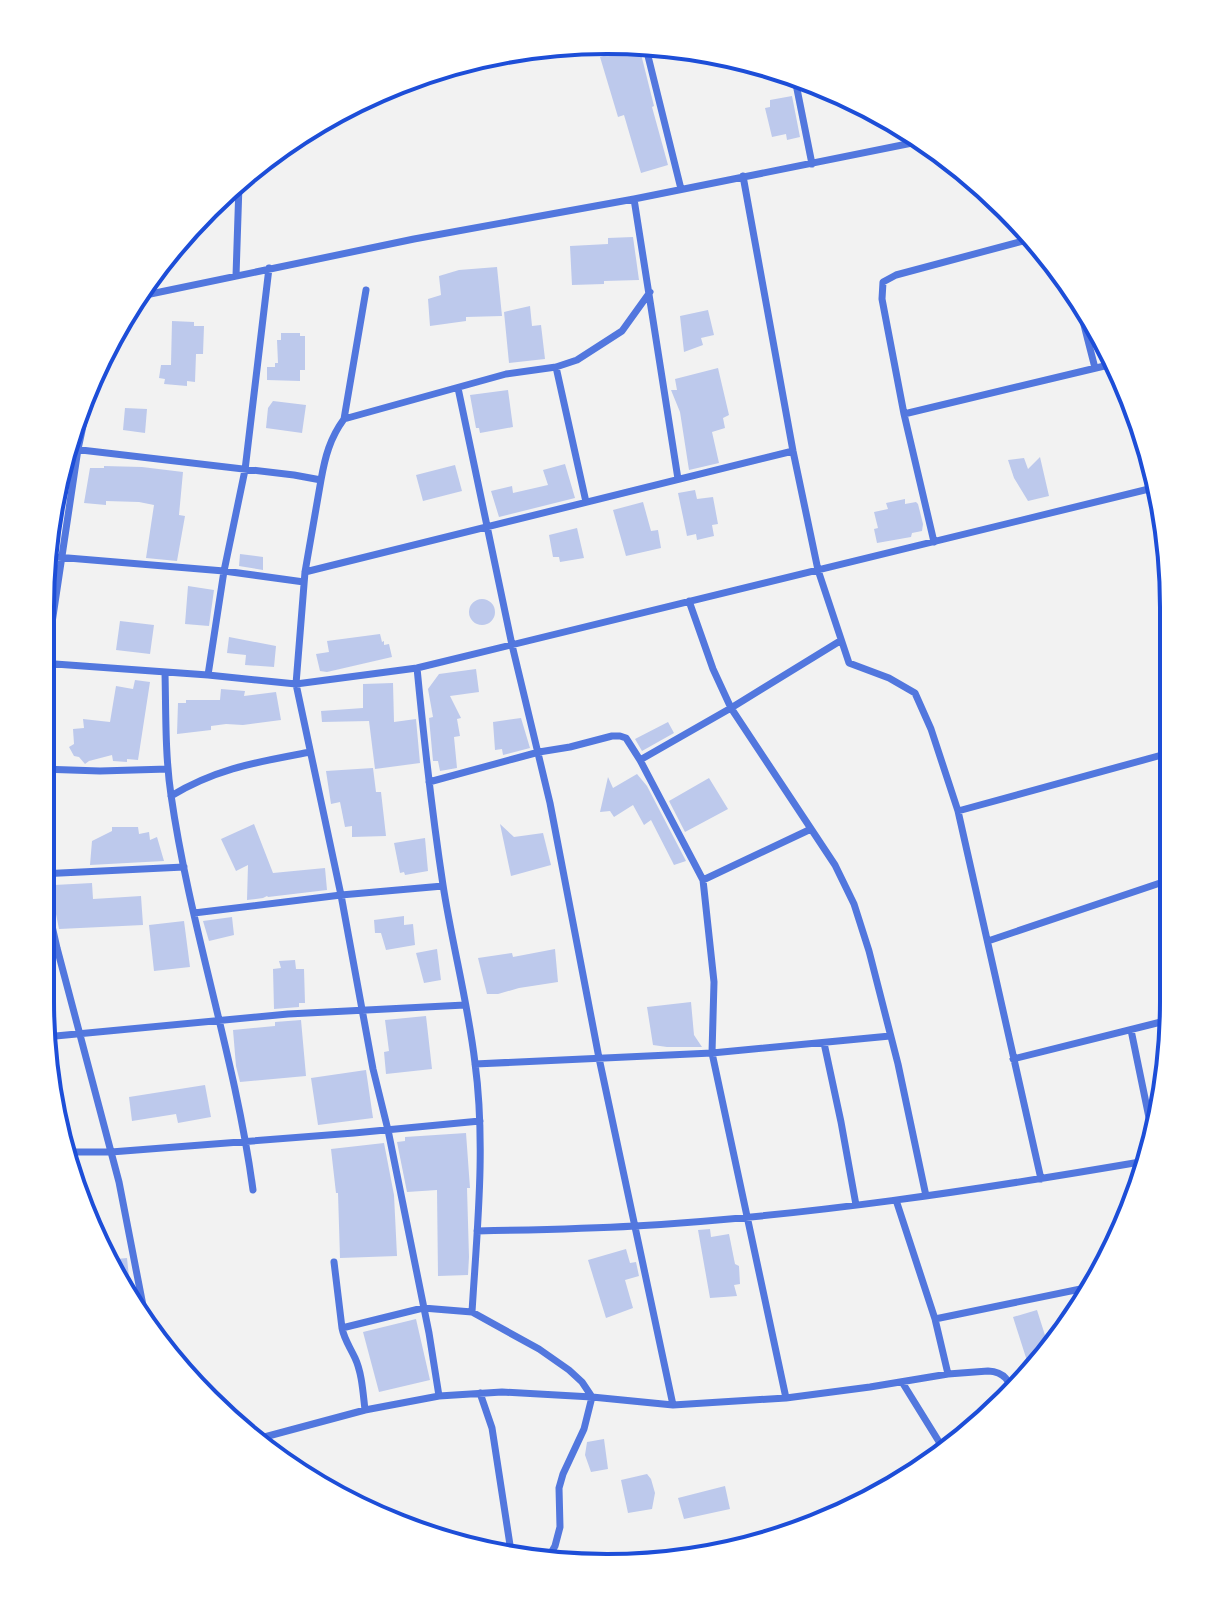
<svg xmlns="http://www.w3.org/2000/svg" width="1214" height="1608" font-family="'Varela Round',sans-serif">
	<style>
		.building { fill: #bdc9ec }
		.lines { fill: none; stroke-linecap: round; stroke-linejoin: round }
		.minor { stroke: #5277de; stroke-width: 7 }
		.rim { fill: none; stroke: #1d4ed8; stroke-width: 4 }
	</style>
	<rect width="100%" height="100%" fill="#f2f2f2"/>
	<!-- building -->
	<path class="building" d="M639,46L654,106L652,107L668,165L641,173L624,115L618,117L600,57Z
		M792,96L800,137L787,140L786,134L772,137L765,108L770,107V100Z
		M633,237L639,280L604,281V284L572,285L570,246L608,244V238Z
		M497,267L502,316L466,317V321L430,326L428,299L441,295L439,276L459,270Z
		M530,306L532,326L541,325L545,359L509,363L504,312Z
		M708,310L714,335L701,338L703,345L684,352L680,316Z
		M172,321L194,322V326H204L203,354H196L195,382L187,381V386L164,384L165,379L159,378L161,365H171Z
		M281,333H300V336H305V370H300V381L267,380V367H275V363H278L277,340H281Z
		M718,368L729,415L723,418L725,428L712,432L719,463L689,470L680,412L671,390H677L675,379Z
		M508,390L513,427L480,433L479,428H476L470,395Z
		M273,401L306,405L302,433L266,428L268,408Z
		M125,408L147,409L145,433L123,430Z
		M1040,457L1049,496L1028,501L1014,478L1008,460L1024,458L1028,469Z
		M565,464L575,498L499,517L491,491L512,486L513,493L548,485L543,470Z
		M455,465L462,491L423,501L416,475Z
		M104,466L142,467L183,472L179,515L185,516L177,561L146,558L154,505L139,502L106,501V505L84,503L90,468H104Z
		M695,490L697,499L713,497L718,524L712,525L714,536L697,540L696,534L687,536L678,493Z
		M905,499V504L916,502L918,504L923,524L922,531L912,533L911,537L877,543L874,529L878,528L874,512L888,509L886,503Z
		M53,500H64L60,524L49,523Z
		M643,502L651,531L658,530L661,548L626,556L613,510Z
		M577,528L584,558L560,562L559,557H553L549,535Z
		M240,554L263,557V570L239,566Z
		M188,586L214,590L209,626L185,624Z
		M469 612a13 13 0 1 1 26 0a13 13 0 1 1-26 0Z
		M120,621L154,625L150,654L116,650Z
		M380,634L382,642L384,641V645L389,644L392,657L327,672L320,671L316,654L329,652L327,641Z
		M229,637L276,646L274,667L245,665L246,655L227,653Z
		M476,669L479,692L450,696L461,718L457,719L460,736L454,737L457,768L440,771L438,761H433L429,718L433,717L428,689L439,674Z
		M135,680L150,682L138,760L127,759V762L113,761L112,755L89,761L85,764L79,757L74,756L69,747L74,744L73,729L84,728L83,719L110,722L116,686L133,689Z
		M393,683L394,722L416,719L420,763L375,769L369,721L322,722L321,711L363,708V684Z
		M221,689L245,691L244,696L276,692L281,720L243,725L226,724L211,726V730L177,734L178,703H186V700H220Z
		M521,718L530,748L503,755L502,749L495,750L493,722Z
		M668,722L674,733L642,751L635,739Z
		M373,768L376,792H381L386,836L352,837V826L345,827L340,802L331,804L326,771Z
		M637,774L647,786L686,861L674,865L651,820L644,825L633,805L614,817L610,811L600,812L608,777L613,788Z
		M709,778L728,809L685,832L669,801Z
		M254,824L273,873L325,868L327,890L268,897L267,896L263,898L247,900L248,865L236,871L221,839Z
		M500,824L514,837L543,833L551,865L511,876Z
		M112,827H138L139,834L149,832L150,840L157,837L164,861L90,865L92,841L112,831Z
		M425,838L428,871L405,875L404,872L400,873L394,843Z
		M92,883L93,899L141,896L143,925L59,929L55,909L54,885Z
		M404,916V925L413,924L415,945L386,950L381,933H375L374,920Z
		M232,917L234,935L209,941L203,921Z
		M184,921L190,967L154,971L149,925Z
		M437,949L441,980L424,983L416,953Z
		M555,949L558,982L519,988L498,994H487L478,958L512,953L513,957Z
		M295,960L296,969H304L305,1003H299V1007L274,1009L273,969L281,968L279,961Z
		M691,1002L694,1035L702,1047H667L653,1045L647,1007Z
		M426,1016L432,1069L386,1074L384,1052L389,1051L385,1020Z
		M301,1020L306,1076L240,1082L236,1066L233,1030L275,1026V1022Z
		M366,1070L373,1118L318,1125L311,1078Z
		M205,1085L211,1117L178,1123L176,1114L132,1121L129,1097Z
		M466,1133L470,1188H467L469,1257L468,1275L438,1276L437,1190L407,1192L397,1142L405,1141V1137Z
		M384,1143L394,1195L397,1256L340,1258L338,1193H336L331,1149Z
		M710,1229L711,1237L729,1234L735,1264L739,1266L740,1284L734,1285L737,1296L710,1298L698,1230Z
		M626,1249L630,1263L636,1262L639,1276L625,1280L633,1308L606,1318L588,1260Z
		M127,1258L132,1305L116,1285L106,1260Z
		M1037,1310L1050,1351L1039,1364L1029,1367L1013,1317Z
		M416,1319L430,1380L379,1392L363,1332Z
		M604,1439L608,1469L591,1472L585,1455L587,1442Z
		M647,1474L651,1479L655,1493L652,1509L628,1513L621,1480Z
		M725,1486L730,1509L684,1519L678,1498Z"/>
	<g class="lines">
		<!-- minor -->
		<path class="minor" d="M645,44L681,189
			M429,71L568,44
			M794,74L812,164
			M743,176L793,451L818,570L849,663L889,678L915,693L931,729L958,811L1041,1179
			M634,199L678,479
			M236,276L239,185
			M1074,286L1095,368
			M136,297L414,239L634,199L927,140
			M556,367L586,502
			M458,388L512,645L550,803L599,1058L673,1405
			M904,414L1117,363
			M344,419L366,290
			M64,448L294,475L321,480L305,572L296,684L341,895L373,1069L388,1130L429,1333L439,1396
			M321,480C325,457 330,438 344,419L506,374L556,367L577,360L622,331L650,292
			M934,542L904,414L882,299L883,282L896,275L1034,238
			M44,556L224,571L304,582
			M305,572L793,451
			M689,601L713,669L731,708L835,865L854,904L869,951L898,1064L926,1196
			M41,663L208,675L296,684L417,668L1157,487
			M417,668C424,740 432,813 443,885C452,944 468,1003 475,1063C486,1145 477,1230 472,1312
			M165,673C166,713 165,755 171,795C190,928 235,1056 253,1190
			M208,675L224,571L245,470L269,268
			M41,741L46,663L78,449L98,357
			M640,760L703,880L714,982L712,1053L786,1398
			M41,769L100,771L168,769
			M429,782L539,752L570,747L612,736H620L626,738L640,760L731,708L840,641
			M171,796C217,768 258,762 310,752
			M958,811L1169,753
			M40,873L57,948L119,1182L147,1326
			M40,874L184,867
			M703,880L811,829
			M194,913L341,895L443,886
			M988,941L1169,880
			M1131,1030L1153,1137
			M45,1037L288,1014L465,1005
			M824,1043L841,1122L856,1205
			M1013,1059L1169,1020
			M475,1064L712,1053L890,1036
			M61,1152H111L354,1133L480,1121
			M896,1200L935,1319L948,1374
			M477,1231C530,1230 583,1229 635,1226C807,1216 977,1190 1146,1161
			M334,1262L342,1328C344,1339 350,1347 355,1358C362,1373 363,1393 365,1410
			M935,1319L1095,1286
			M342,1328L423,1308L472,1312L539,1349L569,1370L582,1382L592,1397L584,1429L563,1474L559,1488L560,1527L555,1546L547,1560
			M902,1382L946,1453
			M480,1393L492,1428L512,1558
			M257,1439L365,1410L439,1396L502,1392L592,1397L673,1405L786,1398L870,1387L948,1374L988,1371C1005,1372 1010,1381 1013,1396"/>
	</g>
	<!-- crop -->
	<path d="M0 0H1214V1608H0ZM607 54H607A553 553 0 0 1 1160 607V1001A553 553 0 0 1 607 1554H607A553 553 0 0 1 54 1001V607A553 553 0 0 1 607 54Z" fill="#fff" fill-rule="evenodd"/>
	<path class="rim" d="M607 54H607A553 553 0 0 1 1160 607V1001A553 553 0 0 1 607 1554H607A553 553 0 0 1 54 1001V607A553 553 0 0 1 607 54Z"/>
</svg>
